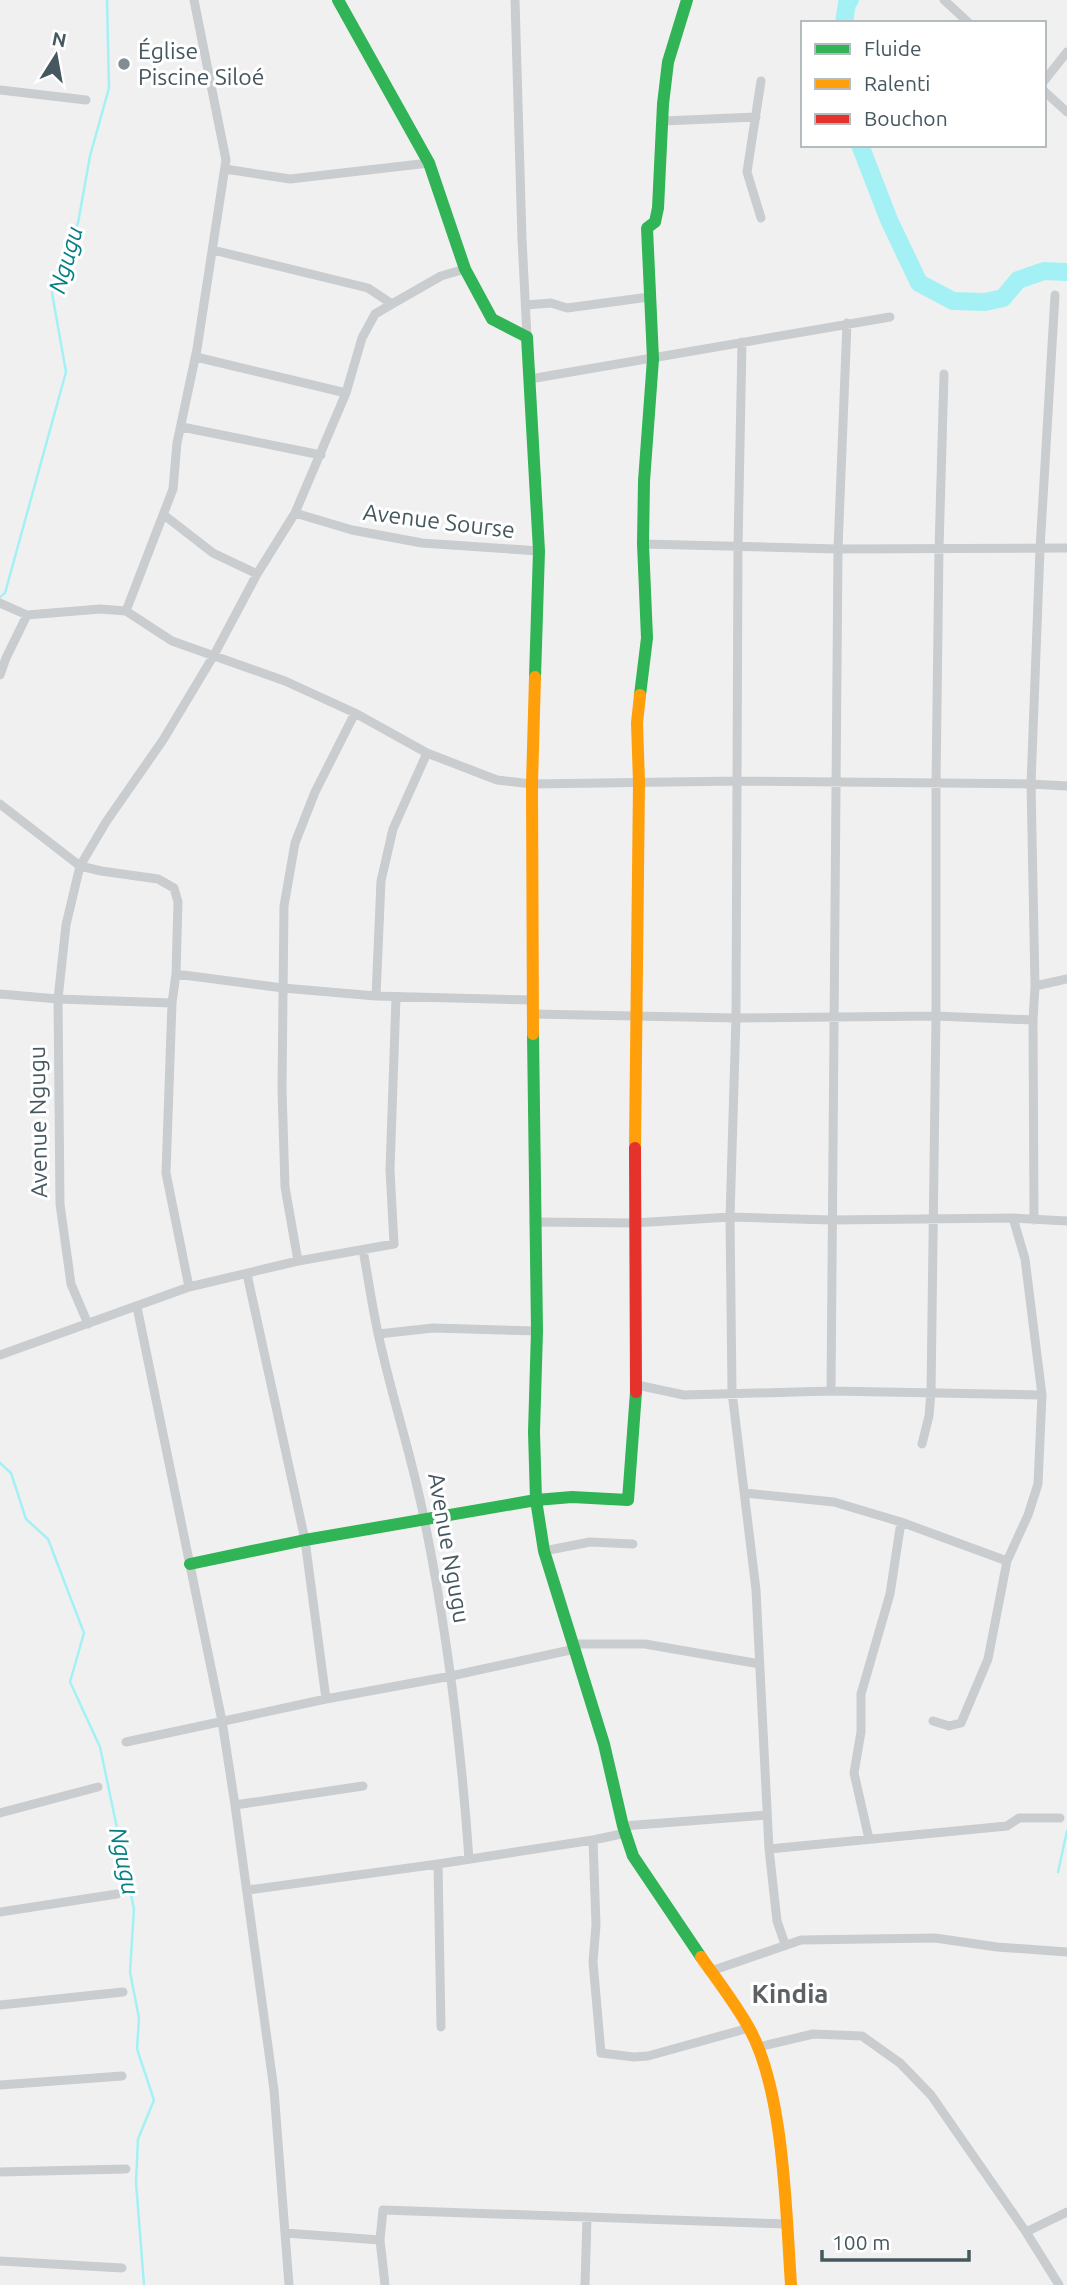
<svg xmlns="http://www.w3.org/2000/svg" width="1067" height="2285" font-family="Ubuntu,sans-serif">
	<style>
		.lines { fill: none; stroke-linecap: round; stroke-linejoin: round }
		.stream { stroke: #a3f1f4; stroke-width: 2.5 }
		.river { stroke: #a3f1f4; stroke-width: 18 }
		.street { stroke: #c9cdcf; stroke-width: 9 }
		.fast { stroke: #30b455; stroke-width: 12 }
		.slow { stroke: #ff9f0a; stroke-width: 12 }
		.jam { stroke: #e5322d; stroke-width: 12 }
		.poi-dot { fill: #818d92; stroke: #fff; stroke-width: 2.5 }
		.labels { text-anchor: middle; stroke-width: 6; stroke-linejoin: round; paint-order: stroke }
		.poi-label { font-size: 23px; fill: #45575f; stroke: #fff; text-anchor: start }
		.street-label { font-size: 23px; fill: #45575f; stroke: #fff }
		.water-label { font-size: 24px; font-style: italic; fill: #058085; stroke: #fff }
		.quarter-label { font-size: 26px; font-weight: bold; fill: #5b6165; stroke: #fff }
	</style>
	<rect width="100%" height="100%" fill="#f1f0f0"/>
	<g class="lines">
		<!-- stream -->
		<path class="stream" d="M0,597L5,593L66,372L52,293L78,223L90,156L109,88L107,0
			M0,1463L11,1473L26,1519L48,1539L84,1633L70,1682L100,1747L134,1909L130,1972L139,2018L137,2049L154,2100L138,2139L136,2182L144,2285
			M1058,1872L1067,1831"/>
		<!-- river -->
		<path class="river" d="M844,23L847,3L850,0
			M860,145L889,220L919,283L953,301L985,302L1003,298L1018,280L1044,271L1067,272"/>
		<!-- street -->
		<path class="street" d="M515,0L522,239L527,337
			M944,0L969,23
			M761,81L747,172L761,218
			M1044,81L1067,52
			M0,90L86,100
			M1044,91L1067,112
			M663,121L756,117
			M225,169L290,179L429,163
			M213,250L368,288L392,304L441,276L465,269
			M526,305L551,303L567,308L649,297
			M742,342L738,547L736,1018L730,1217L732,1392L756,1590L769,1849L777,1921L785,1944
			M196,357L346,393
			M530,379L890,317
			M182,427L321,455
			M295,513L352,530L422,543L539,551
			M164,515L213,553L257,574
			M643,544L838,549L1067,548
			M0,603L27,615L100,609L126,611L172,641L285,681L355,713L427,753L497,780L532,784L738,781L1031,784L1067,786
			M126,611L173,489L177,443L197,349L226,160L194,0
			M0,675L6,658L27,615
			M0,804L80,866L101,871L158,879L174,888L178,902L176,974L172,1003L166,1173L189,1287
			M176,974L283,988L376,996L532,1000
			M1035,986L1067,979
			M0,994L58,999L172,1003
			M376,996L381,881L393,829L427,753
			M532,1014L736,1018L936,1016L1033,1020
			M1034,1220L1033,1020L1035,986L1031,784L1040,549L1055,295
			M534,1222L634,1223L730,1217L831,1220L1013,1218L1067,1221
			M363,1250C368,1277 372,1306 378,1333C391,1395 412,1456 424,1518C447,1630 461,1745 469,1859
			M298,1261L285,1187L282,1089L284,906L295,843L315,792L355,713
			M247,1274L305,1540L326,1699
			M137,1307L222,1721L235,1805L274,2090L289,2285
			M88,1324L71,1284L60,1204L58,999L66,925L80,866L106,822L163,740L214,655L257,574L295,513L346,393L362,338L375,314L392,304
			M378,1334L433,1328L537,1331
			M0,1355L189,1287L298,1261L394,1244L390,1170L396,998
			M637,1385L684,1395L831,1391L1042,1395
			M831,1391L838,549L847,323
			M922,1444L929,1416L931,1392L936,1016V784L939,549L944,374
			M745,1493L834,1502L901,1522L1007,1561
			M544,1551L590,1542L633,1544
			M574,1644H645L760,1664
			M933,1721L949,1726L961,1723L988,1659L1007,1561L1028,1515L1038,1484L1042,1395L1025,1259L1013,1218
			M126,1742L326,1699L451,1676L575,1649
			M235,1805L363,1786
			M0,1813L98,1787
			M623,1826L767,1815
			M869,1839L854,1773L861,1732V1694L890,1594L901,1522
			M593,1840L596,1925L593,1962L601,2053L634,2057L648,2056L749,2028
			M769,1849L1007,1826L1019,1818H1060
			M438,1864L441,2027
			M248,1890L438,1864L593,1840L626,1833
			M0,1912L117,1894
			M711,1971L801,1940L935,1938L997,1947L1067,1952
			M0,2005L123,1992
			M758,2047L813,2034L862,2036L900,2063L931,2095L1026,2232L1059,2285
			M0,2085L122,2076
			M0,2172L126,2169
			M1026,2232L1067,2212
			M285,2233L380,2240
			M0,2261L122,2268
			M385,2285L380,2240L383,2210L787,2224
			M585,2285L587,2218"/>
		<!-- fast -->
		<path class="fast" d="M338,0L429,163L465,269L492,319L527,337L539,551L535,677
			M640,695L647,638L643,544L644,481L653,359L647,228L655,222L658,208L663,104L668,62L687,0
			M533,1034L537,1331L534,1432L536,1500L544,1551L604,1744L623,1826L633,1856L701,1957
			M190,1564L305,1540L536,1500L572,1497L628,1500L636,1392"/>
		<!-- slow -->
		<path class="slow" d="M533,1034L532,784L535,677
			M635,1148L639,782L637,723L640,695
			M701,1957C717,1980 735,2003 749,2028C784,2090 786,2212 791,2285"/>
		<!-- jam -->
		<path class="jam" d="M635,1148L636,1392"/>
	</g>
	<!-- markers -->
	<circle class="poi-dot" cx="124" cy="64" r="7"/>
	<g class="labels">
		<!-- poi labels -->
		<g class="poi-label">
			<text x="138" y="59">Église<tspan x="138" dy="26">Piscine Siloé</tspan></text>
		</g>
		<!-- street labels -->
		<g class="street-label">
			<text transform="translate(439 521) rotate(7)" y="8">Avenue Sourse</text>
			<text transform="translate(38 1122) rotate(-91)" y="8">Avenue Ngugu</text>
			<text transform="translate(449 1548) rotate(80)" y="8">Avenue Ngugu</text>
		</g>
		<!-- water labels -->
		<g class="water-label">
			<text transform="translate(66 260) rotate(-74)" y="8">Ngugu</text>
			<text transform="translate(124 1861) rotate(78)" y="8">Ngugu</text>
		</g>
		<!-- quarter labels -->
		<g class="quarter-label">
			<text x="790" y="2003">Kindia</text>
		</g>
	</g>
	<!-- legend -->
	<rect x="801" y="21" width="245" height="126" fill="#ffffff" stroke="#b5bcbf" stroke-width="2"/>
	<rect x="815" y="44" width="35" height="10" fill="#30b455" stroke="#b5bcbf" stroke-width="2"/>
	<text x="864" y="56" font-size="21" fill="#45575f">Fluide</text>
	<rect x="815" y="79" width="35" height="10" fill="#ff9f0a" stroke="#b5bcbf" stroke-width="2"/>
	<text x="864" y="91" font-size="21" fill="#45575f">Ralenti</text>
	<rect x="815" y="114" width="35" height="10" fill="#e5322d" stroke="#b5bcbf" stroke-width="2"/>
	<text x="864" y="126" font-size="21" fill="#45575f">Bouchon</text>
	<!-- north arrow -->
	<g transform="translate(56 56) rotate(11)" stroke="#ffffff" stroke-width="5" paint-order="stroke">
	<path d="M0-5L12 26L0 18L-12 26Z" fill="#45575f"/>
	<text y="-10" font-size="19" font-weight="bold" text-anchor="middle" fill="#45575f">N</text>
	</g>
	<!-- scale -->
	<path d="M822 2250v10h147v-10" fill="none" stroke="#45575f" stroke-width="3.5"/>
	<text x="832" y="2250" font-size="21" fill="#45575f" stroke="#ffffff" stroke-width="5" paint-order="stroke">100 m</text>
</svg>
